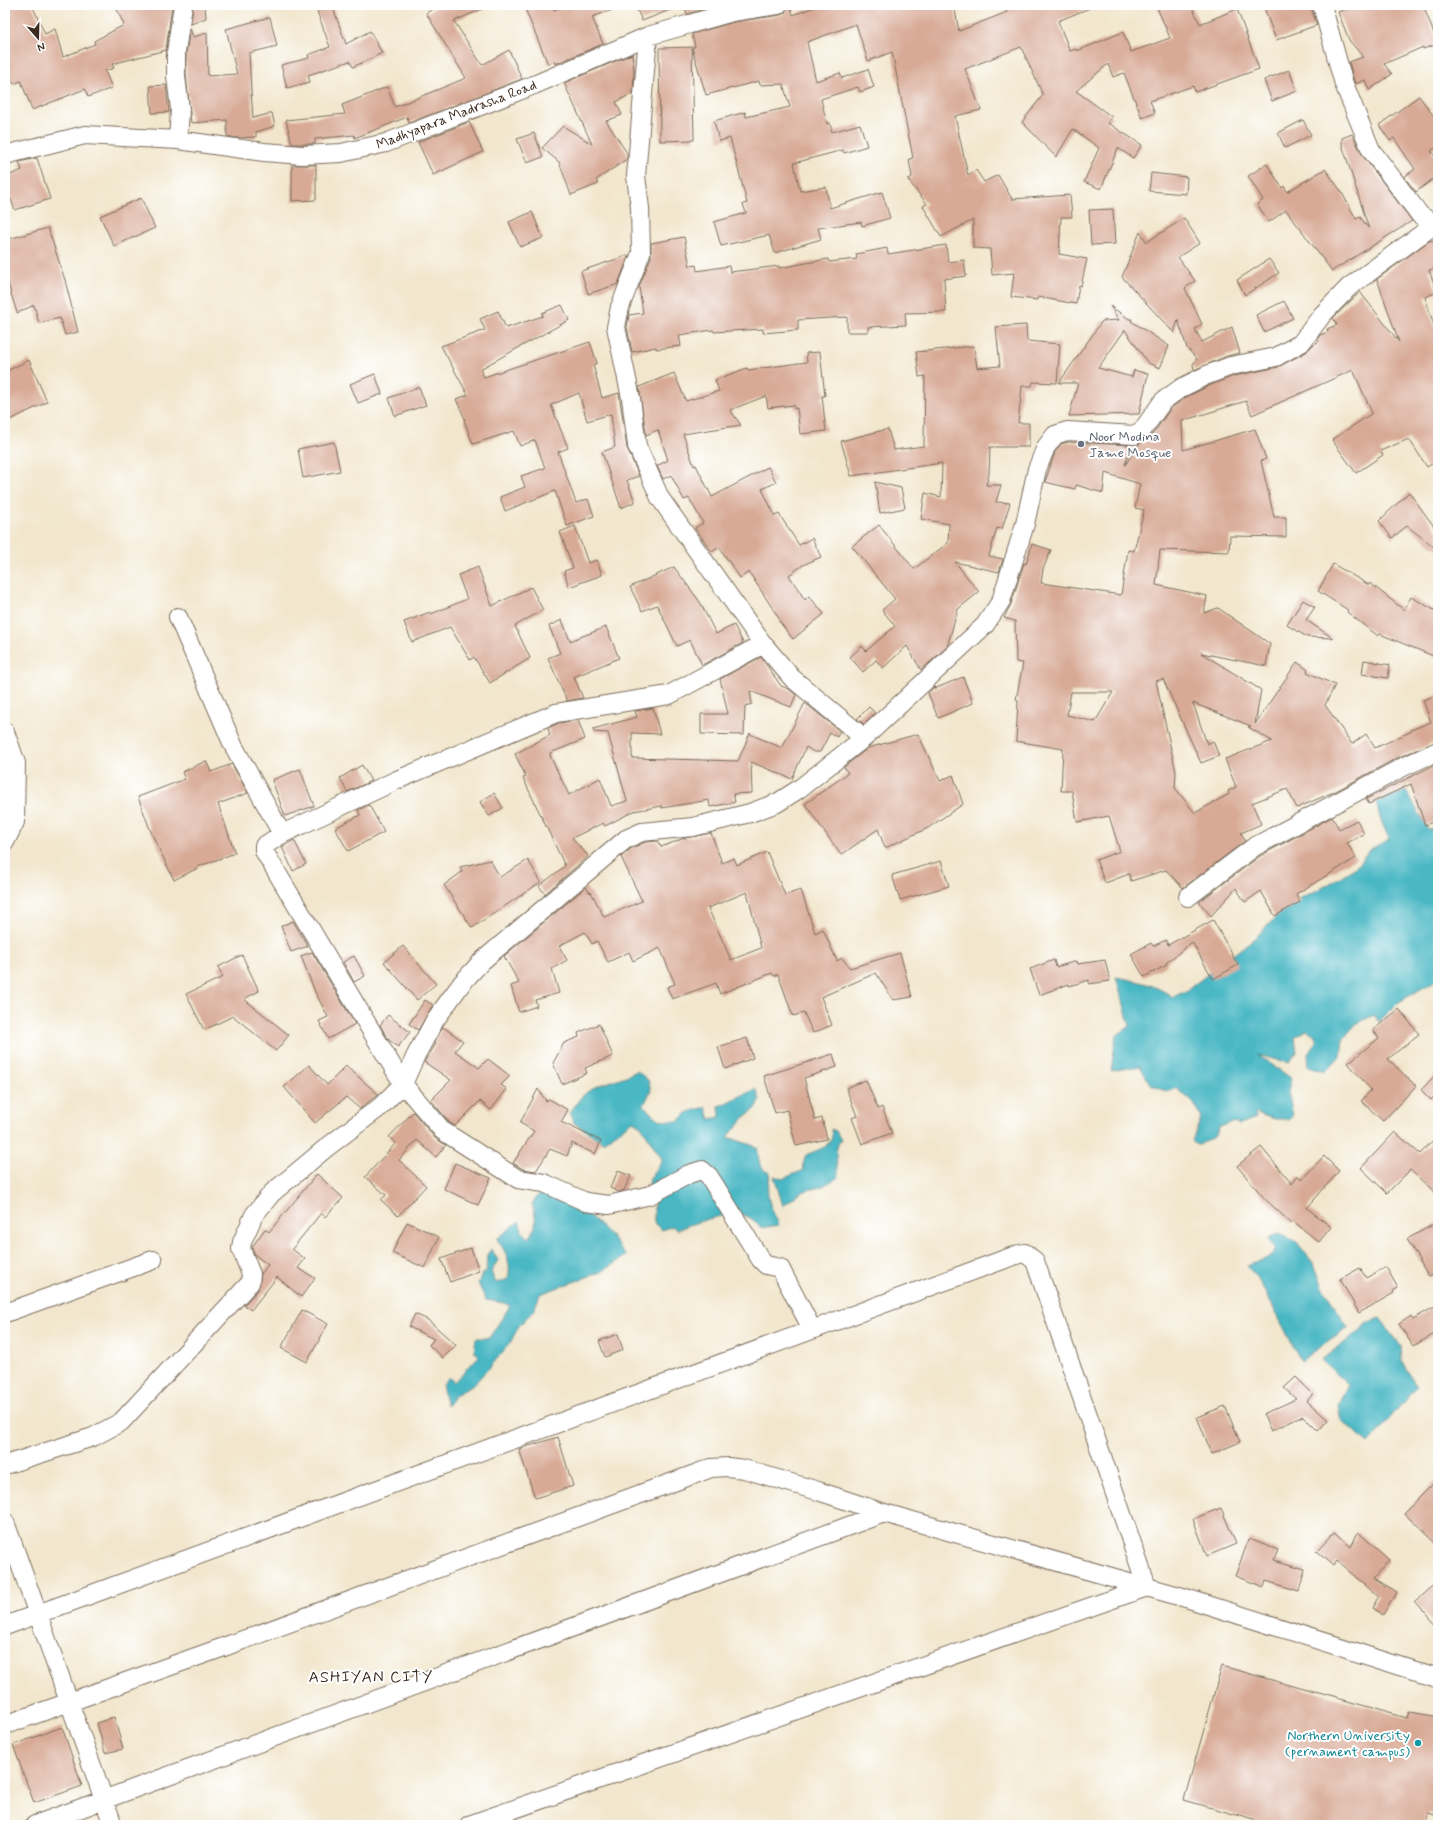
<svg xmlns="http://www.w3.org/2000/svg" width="1443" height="1830" font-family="Mynerve,sans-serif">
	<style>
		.water { fill: #4ab7c4; stroke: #427071 }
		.building { fill: #d8aa96; fill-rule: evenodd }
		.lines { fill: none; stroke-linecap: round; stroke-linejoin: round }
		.minor-casing { stroke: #7b6c5c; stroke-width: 20 }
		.minor { stroke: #fff; stroke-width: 18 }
		.worship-dot { fill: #6b7280; stroke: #fff; stroke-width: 1.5 }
		.culture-dot { fill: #0f9aa8; stroke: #fff; stroke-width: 1.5 }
		.labels { text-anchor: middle; stroke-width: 4; stroke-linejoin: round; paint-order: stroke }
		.street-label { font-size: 14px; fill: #3b2a1e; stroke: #fff }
		.worship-label { font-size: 14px; fill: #5b616d; stroke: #fff; text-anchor: start }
		.culture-label { font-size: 14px; fill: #0d838f; stroke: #fff; text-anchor: end }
		.quarter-label { font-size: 16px; letter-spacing: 1px; fill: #3b2a1e; stroke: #fff }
	</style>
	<rect width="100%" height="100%" fill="#fff"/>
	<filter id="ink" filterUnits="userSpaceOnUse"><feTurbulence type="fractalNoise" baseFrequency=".025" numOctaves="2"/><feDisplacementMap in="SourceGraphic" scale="8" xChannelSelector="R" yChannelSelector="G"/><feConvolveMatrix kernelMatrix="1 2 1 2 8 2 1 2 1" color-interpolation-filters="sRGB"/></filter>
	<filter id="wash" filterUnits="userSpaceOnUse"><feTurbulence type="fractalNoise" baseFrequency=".012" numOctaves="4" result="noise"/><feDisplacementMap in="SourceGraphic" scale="16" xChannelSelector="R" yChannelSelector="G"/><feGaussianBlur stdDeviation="0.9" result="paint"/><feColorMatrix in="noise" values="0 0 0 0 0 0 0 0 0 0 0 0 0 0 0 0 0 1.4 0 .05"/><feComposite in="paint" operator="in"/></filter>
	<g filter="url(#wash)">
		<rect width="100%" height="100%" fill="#f2e7ce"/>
		<!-- water -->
		<path class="water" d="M1406,791L1428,829H1438V844L1436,842L1438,845V979L1399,1002L1379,1022L1374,1015L1356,1024L1343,1039L1341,1055L1326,1071L1309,1066L1308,1054L1317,1040L1314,1034L1307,1030L1295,1037L1297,1052L1289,1063L1258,1055L1291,1078L1288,1092L1293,1115L1289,1119H1275L1255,1113L1256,1118L1238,1125L1236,1122L1219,1127C1216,1139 1209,1141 1198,1144L1192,1141L1201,1118L1194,1103L1176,1088L1167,1092L1150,1084L1140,1066L1111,1071L1116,1036L1130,1026L1116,977C1141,982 1152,983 1173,997L1186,991L1256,937L1290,903L1324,887L1356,867L1369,850L1389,839L1380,818L1376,802Z
			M637,1071L648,1080L651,1090L644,1105C656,1120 659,1121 679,1121L688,1112L706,1107L710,1119L720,1117L719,1106L756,1089L760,1100L757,1107L743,1119L728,1137L757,1147L760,1165L766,1172L769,1171C770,1177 769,1181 768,1187C766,1200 774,1213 779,1225L761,1228C756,1222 751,1217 743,1215C730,1211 689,1224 677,1230L672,1226L662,1230L654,1223V1203L648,1190L650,1179L662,1159L641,1126L633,1121L603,1142L574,1123L570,1114C587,1080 608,1086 637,1071Z
			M831,1129L836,1131L841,1140C833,1148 837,1167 839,1177L823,1186L801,1192L783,1206L774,1176L782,1179L804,1170L803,1164L806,1155L825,1147L832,1138Z
			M545,1185L573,1200L609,1234L626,1256L601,1272L540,1294L534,1310L519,1326L510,1343L491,1366L472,1386L455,1395L447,1406L442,1385L449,1377L454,1382L479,1356L474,1351L476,1338H489L510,1306L504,1303L486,1300L478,1283L482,1274L486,1273L487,1255L491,1249L498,1260L491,1272L496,1283L508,1279C512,1263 506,1252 497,1239L519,1221L522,1231L529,1238C538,1228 536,1216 532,1204Z
			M1278,1234L1296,1241L1314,1264L1324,1289L1348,1328L1301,1361L1260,1282L1247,1266L1272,1256L1276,1249L1268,1238Z
			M1380,1318L1401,1346L1402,1362L1417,1386L1369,1443L1341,1420L1338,1405L1348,1384L1321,1360L1347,1342L1367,1323Z"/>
		<g id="blocks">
			<!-- building -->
			<path class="building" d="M13,5H32L45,34L55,29L63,57L95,44L94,41L124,25L115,5H172L166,50L112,64L114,68L105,71L112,88L88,97L85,89L32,110L21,81L14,84L5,66V9Z
				M193,5H205L206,18L191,24Z
				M332,5L346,44L370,31L382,53L353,67L350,61L308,75L310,82L287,88L281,65L309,58L308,55L330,47L317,11Z
				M441,5H492L454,21L482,65L509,50L522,79L409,123L407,117L355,138L354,135L315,139V144H292L286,120L345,114L342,105L387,87L395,107L466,78L426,13Z
				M542,5H551L554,10L567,5H620L621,7L592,17L603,44L555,64L554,61L548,64L526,11Z
				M635,5H680V6L642,21Z
				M684,5H718L687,14Z
				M788,5H790L793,15L820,5H954L959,31L1007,12L1004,5H1097L1058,21L1070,51L1076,49L1077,51L1123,32L1131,52L1170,38L1156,5H1191L1200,24L1237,9L1259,69L1195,92L1193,86L1150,101L1155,113L1142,118L1124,73L1113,77L1108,64L1076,91L1112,117L1108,123L1142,145L1133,158L1118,148L1101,189L1084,182L1099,148L1073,129L1056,157L1022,122L1043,95L1021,47L965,69L981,110L955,116L968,175L976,170L984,182L998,175L1012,199L1070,195L1072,217H1061L1059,254L1087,259L1081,286L1079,285L1076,304L1038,297L1037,300L1011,297L1014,273L992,275L990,249L973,248V220L941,237L923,206L927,204L908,180L912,177L909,159L913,158L892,52L868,61L856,24L807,42L816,81L840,73L842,78L868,69L874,87L860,92L858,87L821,99L827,124L830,123L832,132L860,124L867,146L844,153L843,150L794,163L800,191L826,187L830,208L882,192L890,218L862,226L861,222L818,228L821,239L775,253L769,235L721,246L714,222L746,213L743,204L747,203L730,138L719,141L714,121L745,112L746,117L790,107L783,84L760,85L759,81L706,95L692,48L694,140L660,141L659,48L695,47L692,34L734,22L780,15L785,13Z
				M1263,5H1310L1317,25L1276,40Z
				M1357,5H1423L1438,44L1423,49V47L1384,64L1392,74L1369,90L1365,80L1355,84L1354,81L1349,62L1363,57L1349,40L1338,12Z
				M270,17L277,46L249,53L251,91L253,118L272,113L275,126L256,132V137L236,138L227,136V120L191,123L186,75V53L190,28L193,37L207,33L208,76L237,74L226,29Z
				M632,54L634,71L633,93L616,102L622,115L606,121L627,153V159L596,180L598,184L571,195L559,162L542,148L563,126L592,144L564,83Z
				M1289,70L1297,91L1272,101L1264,80Z
				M166,85L169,112L152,113L150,86Z
				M1419,96L1438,122V146L1431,151L1438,161V175L1416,192L1404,177L1415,169L1394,138L1390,141L1379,125Z
				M1303,120L1311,135L1285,148L1278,133Z
				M469,122L483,152L433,175L418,142Z
				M534,133L543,157L527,163L517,139Z
				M1352,134L1363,156L1412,221L1332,271L1286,210L1269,222L1257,204L1263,200L1248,176L1267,164L1282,188L1284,186L1287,192L1325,169L1341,191L1356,219L1360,217L1369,229L1342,144V138Z
				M37,158L50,199L15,210L5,184V177L22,170L19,162Z
				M292,165H316V200L292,201Z
				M1151,173L1187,177L1186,194L1149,191Z
				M141,198L155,228L114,246L100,216Z
				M1113,209L1115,244L1091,245L1089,210Z
				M532,212L543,238L520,247L509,222Z
				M1184,218L1200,243L1178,257L1195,281L1185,288L1202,324L1195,329L1202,342L1232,327L1240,353L1227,356L1194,370L1193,364L1197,359L1187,348L1178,320L1174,333L1122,277L1140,232L1147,242Z
				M48,228L65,280L78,332L65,335L60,318L39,323L34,305L17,313L5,274V240Z
				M684,237L690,266L696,265L697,271L729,266L730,272L779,266V268L828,259L829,262L857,259L856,254L887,248L888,254L946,245L948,262L964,260L966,276L944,279L946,312L905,313L906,325L868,327V332H847V317L798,320V330L763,333V329L714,332L713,330L679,335L681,346L656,349V347L632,352L627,327L629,315L643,313L639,287L651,257V243Z
				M1438,240V268L1429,270L1437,292L1425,297L1438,338V460L1427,467L1409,439L1380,451L1383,455L1356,473L1332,440L1372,413L1353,370L1252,415L1246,401L1182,421L1183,450L1255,429L1266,459L1261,461L1274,517H1286V537L1230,536L1229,552L1160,550L1156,585L1207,596L1204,613L1218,608L1270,644L1266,666L1201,653L1261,690L1255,724L1297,662L1308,670L1307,672L1335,685L1325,705L1352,744L1366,734L1375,748L1412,731L1411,730L1431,722L1423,700L1438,695V741L1399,757L1336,791L1297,808L1287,789L1252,803L1261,824L1241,833L1245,841L1183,888L1166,870L1131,881L1129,874L1105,883L1096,860L1120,851L1109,816L1077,822L1072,791H1061L1063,749L1016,741L1018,700H1016L1023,663L1016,662L1015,621L1004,618L1011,604L1024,563L1026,564L1032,544L1051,550L1043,569L1041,583L1121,595L1128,550L1134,551L1144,510L1135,508L1140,484L1105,473L1103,493L1076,485L1075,489L1045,482L1055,452L1061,444L1068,442L1131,445L1125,465L1139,444L1150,438L1171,408L1186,397L1211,385L1234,376L1278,367L1306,352L1314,344L1319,341L1318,338L1320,335L1328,332L1327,329L1337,325L1333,318L1360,292L1399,342L1377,279L1429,241ZM1163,679L1201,763L1219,756L1213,741L1207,744L1193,703L1251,726L1248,727L1272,741L1225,759L1236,787L1228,791L1229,794L1195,813L1175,788L1176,772L1156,681ZM1071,692H1113L1095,722L1067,715Z
				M629,255L618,284L588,294L581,271Z
				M1269,259L1279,273L1245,295L1237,280Z
				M1284,301L1293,318L1264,332L1256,315Z
				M562,305L569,320L480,369L484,377L590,342L597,363L593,365L602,398L619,393L627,448L639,476L627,480L635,502L621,508L602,452L615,447L611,414L587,421L579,393L551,405L568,448L558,452L576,503L588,499L594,516L567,526L555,491L505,511L500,497L525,487L521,476L545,468L535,440L520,446L514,431L473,444L464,420L465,419L456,399L468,395L441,346L485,330L480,319L498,311L506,328L543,316L542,313Z
				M1110,306L1129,319H1132L1131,321L1169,346L1160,368L1148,363L1125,330L1098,368L1132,377L1134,370L1148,374L1139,414L1069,416L1078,383H1059L1102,321L1119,320Z
				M1026,325L1027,341L1060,344L1057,383L1033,382L1032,386H1022L1018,423H1029V447H990L989,474L986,485H1001L996,502L1010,503L1002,529L997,528L989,556L1003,559L999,572L955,562L979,592L958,609L947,647L921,670L907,646L883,668L876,660L863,672L850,657L862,646L866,651L895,626L882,610L895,599L852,546L879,525L914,569L948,543L949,524L921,519L925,493L941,497L942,463L851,476L841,441L888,429L894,450L924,446L925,376L919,377L916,352L974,346L977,368L1000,366L996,327Z
				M820,352L825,396H822L826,431L800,434L797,408L794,409V405L768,408L766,396L730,410L741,425L683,434L694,466L696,465L712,497L768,467L776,482L762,489L775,516L779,514L799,545L812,538L821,557L803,565L789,575L805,600L809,596L824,614L793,639L779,621L780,620L749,572L740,578L719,547L712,552L695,528L703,523L689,498L684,500L671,475L663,479L657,466L668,460L658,430L646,435L639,387L674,373L686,401L719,391L715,380L747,368L748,370L807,362L806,353Z
				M29,360L47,402L10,420L5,410V372Z
				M375,374L382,394L358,403L350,384Z
				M419,387L426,405L395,416L389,398Z
				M334,442L340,471L303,478L298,449Z
				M875,482L901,488L905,508L880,513Z
				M1409,492L1438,532V550L1407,526L1392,538L1379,521Z
				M575,526L588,563L597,560L602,575L569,587L564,571L573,568L560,532Z
				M1333,564L1369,585L1370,583L1404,610L1411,597L1438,612V658L1380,634L1378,636L1347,612L1348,610L1318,591Z
				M478,567L492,606L531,587L543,610L515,626L530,658L490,683L474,657L470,660L450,627L412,642L404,622L430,612L431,614L467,599L458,575Z
				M674,567L700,602L716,634L734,625L743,643L702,665L690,640L677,646L657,605L642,611L630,587Z
				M1303,600L1315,607L1306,620L1333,638L1307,637L1287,625Z
				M562,620L570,641L606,627L619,658L574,677L583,698L567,701L548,658L560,653L549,626Z
				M761,657L781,686L789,689L796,695L791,707L750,691L752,704L745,706L744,735L701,734V714H728L720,679Z
				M1364,660L1390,665L1388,678L1362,674Z
				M963,677L973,703L938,718L928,693L935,686L934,689Z
				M805,703L840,731L837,737L830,733L820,752H814L806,747L792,779L751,762L752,793L733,794L735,802L710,807L709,800L662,808V806L634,811L605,826L603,823L572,838L588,856L545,894L539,886L565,866L523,778L526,777L515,754L550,735L548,728L559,723L578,720L585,739L550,753L551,758L569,795L600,778L611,806L627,801L608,733L594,732L593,729L637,717L635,711L653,708L660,734L632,733V758L738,761L750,733V734L782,748Z
				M869,707L875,713L864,724L857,719Z
				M918,734L940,781L953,775L963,804L928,828L885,848L878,829L841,855L805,804L848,773L844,767L868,748Z
				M206,761L211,772L232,764L248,793L218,804L235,853L197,867L198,868L174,880L151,832L138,797L185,779L182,772Z
				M1438,763V820L1425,825L1411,784L1369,804L1366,799Z
				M362,765L371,781L347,792L340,778Z
				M300,769L314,806L285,816L272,780Z
				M494,793L503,808L489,816L480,802Z
				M369,805L384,832L348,851L335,828L360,815L358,810Z
				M1332,817L1339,829L1357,820L1364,834L1347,843L1356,858L1296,894L1300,902L1275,916L1261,891L1245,902L1236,888L1211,916L1199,902L1260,856Z
				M711,833L722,863L734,858L737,865L767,852L785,895L801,890L815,933L823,929L837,961L842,958L850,968L900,953L912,997L893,1000L876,973L821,997L832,1025L813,1033L804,1013L793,1016L778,974L774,976L772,973L720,994L716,983L672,999L667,987L675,984L660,948L633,961L629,952L608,962L597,941L592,944L585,932L559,946L567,960L552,969L559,993L535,1000L537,1006L519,1012L511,986L519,983L504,956L586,887L590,893L591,892L604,917L642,901L621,857L632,848L645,842L657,841L661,847L685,838ZM747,892L761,948L731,960L708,908Z
				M294,840L306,864L293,871L282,847Z
				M490,860L500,877L528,860L541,882L472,928L444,885L462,872L460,867Z
				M941,861L949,886L900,900L892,875Z
				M1213,920L1238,965L1213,979L1192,942L1166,963L1167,965L1144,977L1131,954L1151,943L1153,946L1166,940L1168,945Z
				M293,921L308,946L291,952L281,926Z
				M403,946L436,984L417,1000L384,962Z
				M312,952L355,1024L328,1039L319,1021L328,1017L315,992L301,956Z
				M242,955L259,991L244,999L289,1035L276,1051L233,1016L204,1030L186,994L223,977L218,967Z
				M354,956L365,976L354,982L343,962Z
				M1054,960L1056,967L1077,961L1078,964L1105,960L1110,981L1089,984V980L1069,986V984L1039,995L1030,969Z
				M425,1000L433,1005L418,1030L409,1024Z
				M1399,1009L1419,1034L1388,1059L1416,1086L1383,1121L1361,1101L1371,1090L1348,1063L1379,1038L1373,1030Z
				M388,1015L410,1032L398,1047L388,1039L380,1025Z
				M599,1024L613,1056L585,1068L587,1073L562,1084L553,1063L564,1043L579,1037L578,1033Z
				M443,1027L463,1041L455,1051L479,1068L488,1059L510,1076L501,1085L507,1089L491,1110L480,1101L455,1126L450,1123L431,1100L451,1080L424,1062L436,1044L434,1043Z
				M747,1038L753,1058L725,1069L718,1047Z
				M833,1054L837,1067L804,1078L815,1120L822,1118L827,1139L796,1146L787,1110L775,1113L764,1076Z
				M309,1065L327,1085L346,1066L378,1094L360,1109L346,1097L315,1123L284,1087Z
				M1438,1072V1093L1431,1100L1421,1090Z
				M866,1080L878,1109L882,1107L892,1133L862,1144L852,1118L857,1116L846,1088Z
				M538,1089L546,1101L549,1099L568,1110L561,1122L601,1141L595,1154L572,1143L567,1156L550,1149L536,1171L523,1169L513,1163L534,1131L520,1123Z
				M413,1112L435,1138L446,1145L436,1157L417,1140L399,1160L426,1186L398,1216L381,1200L386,1195L365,1177L396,1143L389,1137Z
				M1395,1132L1420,1154L1438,1135V1195L1410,1170L1387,1193L1361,1168Z
				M1261,1147L1292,1184L1298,1176L1302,1179L1324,1156L1339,1171L1307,1208L1331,1227L1319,1242L1293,1221L1291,1223L1265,1199L1237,1166Z
				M455,1163L491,1178L478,1205L444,1189Z
				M618,1171L631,1176L624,1190L619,1192L610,1188Z
				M317,1174L343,1198L325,1217L321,1213L292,1249L305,1259L298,1268L315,1278L301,1297L277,1277L251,1310L244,1305L258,1290L261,1274L268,1265L255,1255L252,1247L265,1229L269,1232Z
				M407,1222L439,1237L425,1268L392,1253Z
				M1438,1222V1272L1429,1277L1407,1239Z
				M471,1248L479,1271L450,1282L441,1259Z
				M1386,1267L1398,1288L1393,1291L1394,1293L1359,1313L1340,1279L1360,1268L1366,1278Z
				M1438,1305V1332L1413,1346L1399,1324L1411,1316L1413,1319Z
				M302,1310L328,1324L307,1362L281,1348Z
				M415,1314L428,1320L456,1345L443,1358L429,1345L434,1339L409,1327Z
				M618,1334L623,1350L605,1357L599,1341Z
				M1296,1377L1313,1394L1307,1401L1328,1420L1318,1431L1303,1416L1271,1431L1263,1414L1296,1399L1284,1388Z
				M1225,1406L1240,1442L1212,1454L1197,1417Z
				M558,1437L573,1486L535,1498L519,1449Z
				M1438,1479V1546L1404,1513Z
				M1221,1508L1236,1544L1207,1556L1193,1519Z
				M1334,1532L1351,1547L1358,1532L1389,1560L1373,1579L1396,1593L1382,1615L1371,1608L1378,1596L1337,1561L1333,1566L1316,1551Z
				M1249,1539L1278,1550L1274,1560L1305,1569L1299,1591L1266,1581L1264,1587L1235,1576Z
				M1438,1583V1627L1416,1602Z
				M1222,1666L1407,1718L1409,1712L1438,1717V1816L1427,1813L1424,1825H1272L1184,1800Z
				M114,1717L123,1749L105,1753L97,1723Z
				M62,1727L82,1786L34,1803L13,1745Z"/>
		</g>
	</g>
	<g filter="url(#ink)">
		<use href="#blocks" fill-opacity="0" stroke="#7b6c5c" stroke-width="1"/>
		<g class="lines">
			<!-- minor casing -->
			<g class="minor-casing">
				<path id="minor" d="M1322,5L1344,84L1371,150L1420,215L1438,226
					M648,36L636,176L640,208L641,253L620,307L616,327L631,398L637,446L660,498L763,644L792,678L864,738
					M178,140L180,109L176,76V52L183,5
					M5,155L85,135L178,140L264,152L302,155L341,153L386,143L534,85L648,36L732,12L778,5
					M178,617L233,745L282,834
					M763,644L669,695L556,713L397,780L282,834L264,846V851L403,1084L443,1131L518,1179L544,1183L586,1202L609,1205L650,1195L689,1174L702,1170L709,1176L761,1260L766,1265L780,1268L812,1329
					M5,732L16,763L15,822L5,842
					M1188,897L1254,847L1403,767L1438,751
					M5,1313L153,1260
					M5,1465L93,1437L121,1422L250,1283L251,1274L241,1249L242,1242L254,1215L272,1193L326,1148L380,1107L403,1084L416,1055L435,1020L462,983L482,961L626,839L642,832L693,827L750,813L777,803L799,789L864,738L985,625L1001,601L1025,524L1037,469L1046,447L1055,435L1067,431L1135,435L1141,432L1163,401L1181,388L1207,375L1231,366L1276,357L1301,343L1322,315L1349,287L1434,225
					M5,1522L113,1825
					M5,1626L1019,1254L1025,1253L1035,1261L1147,1587L469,1825
					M5,1725L221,1648L695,1474L711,1468L728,1467L744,1469L818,1491L884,1513L1186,1598L1438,1678
					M35,1825L884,1513"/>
			</g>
			<!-- minor -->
			<use href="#minor" class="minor"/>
		</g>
	</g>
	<!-- markers -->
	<circle class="worship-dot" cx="1081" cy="444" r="4"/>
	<circle class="culture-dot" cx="1418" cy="1743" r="4"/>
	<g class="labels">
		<!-- street labels -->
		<g class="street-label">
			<text transform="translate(456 114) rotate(-21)" y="5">Madhyapara Madrasha Road</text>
		</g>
		<!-- worship labels -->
		<g class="worship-label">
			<text x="1089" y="441">Noor Modina<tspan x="1089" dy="16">Jame Mosque</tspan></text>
		</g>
		<!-- culture labels -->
		<g class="culture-label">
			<text x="1410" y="1740">Northern University<tspan x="1410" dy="16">(pernament campus)</tspan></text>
		</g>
		<!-- quarter labels -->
		<g class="quarter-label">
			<text x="371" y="1682">ASHIYAN CITY</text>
		</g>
	</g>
	<!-- margin -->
	<rect width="1443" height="1830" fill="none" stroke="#fff" stroke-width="20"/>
	<!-- north arrow -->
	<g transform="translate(38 38) rotate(160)" stroke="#ffffff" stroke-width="3" paint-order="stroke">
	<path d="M0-3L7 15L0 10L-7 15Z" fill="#3b2a1e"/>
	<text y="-6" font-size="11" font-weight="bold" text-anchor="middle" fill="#3b2a1e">N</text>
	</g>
</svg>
